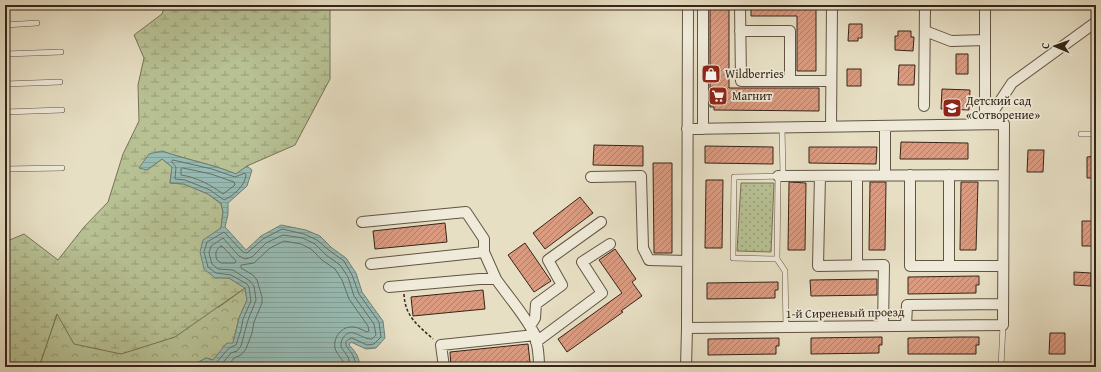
<svg xmlns="http://www.w3.org/2000/svg" width="1101" height="372" font-family="'Gentium Book Plus',serif">
	<style>
		.grass { fill: url(#grass-dots); stroke: #767356 }
		.forest { fill: url(#forest-crowns); stroke: #767356 }
		.wetland { fill: url(#wetland-marsh); stroke: #767356 }
		.water { fill: url(#water-rules); stroke: #708076 }
		.lines { fill: none; stroke-linecap: round; stroke-linejoin: round }
		.shore { stroke: #667066; stroke-width: 1 }
		.building { fill: url(#building-hatch); stroke: #362518 }
		.service-casing { stroke: #625443; stroke-width: 6 }
		.minor-casing { stroke: #625443; stroke-width: 12 }
		.path { stroke: #362518; stroke-width: 1.5; stroke-dasharray: 3 2; stroke-linecap: butt }
		.service { stroke: #efead9; stroke-width: 5 }
		.minor { stroke: #efead9; stroke-width: 10 }
		.labels { text-anchor: middle; stroke-width: 3.5; stroke-linejoin: round; paint-order: stroke }
		.poi-label { font-size: 12px; fill: #362518; stroke: #efead9; text-anchor: start }
		.street-label { font-size: 12px; fill: #362518; stroke: #efead9 }
	</style>
	<defs>
		<pattern id="grass-dots" width="8" height="8" patternUnits="userSpaceOnUse"><rect width="8" height="8" fill="#b7c194"/><path d="M2 2h.1M6 6h.1" fill="none" stroke="#969d78" stroke-width="1.8" stroke-linecap="round"/></pattern>
		<pattern id="forest-crowns" width="20" height="18" patternUnits="userSpaceOnUse"><rect width="20" height="18" fill="#b7c194"/><path d="M2 6a3 3 0 1 1 6 0M12 15a3 3 0 1 1 6 0" fill="none" stroke="#969d78"/></pattern>
		<pattern id="wetland-marsh" width="20" height="14" patternUnits="userSpaceOnUse"><rect width="20" height="14" fill="#b7c194"/><path d="M1 5h8M5 5V1M11 12h8M15 12V8" fill="none" stroke="#969d78"/></pattern>
		<pattern id="water-rules" width="6" height="5" patternUnits="userSpaceOnUse"><rect width="6" height="5" fill="#97bcb5"/><path d="M0 2.5h6" fill="none" stroke="#83a19b"/></pattern>
		<pattern id="building-hatch" width="6" height="6" patternUnits="userSpaceOnUse"><rect width="6" height="6" fill="#da9b81"/><path d="M-1 1l2-2M0 6l6-6M5 7l2-2" fill="none" stroke="#b27e69"/></pattern>
	</defs>
	<rect width="100%" height="100%" fill="#e7dfc4"/>
	<filter id="stains"><feTurbulence type="fractalNoise" baseFrequency=".005" numOctaves="4"/><feColorMatrix values="0 0 0 0 .2 0 0 0 0 .09 0 0 0 0 .02 0 0 0 .5 -.17"/></filter>
	<radialGradient id="worn" r=".72"><stop offset=".6" stop-color="#630" stop-opacity="0"/><stop offset="1" stop-color="#630" stop-opacity=".3"/></radialGradient>
	<!-- grass -->
	<path class="grass" d="M741,183H774L771,252L737,251Z"/>
	<!-- forest -->
	<path class="forest" d="M245,288L247,300L239,318L233,343L213,360L206,358L190,367H39L57,314L219,307Z"/>
	<!-- wetland -->
	<path class="wetland" d="M165,5H332L330,10V79L295,145L247,166L236,174C212,164 187,160 162,151L147,170L162,159L172,167L170,183L184,184L208,194L221,204L223,212L221,228L214,233L215,277L229,278L245,288L175,337L121,354L74,344L57,314L39,367H5V242L24,234L58,260L84,227L108,202L123,154L139,121L138,85L144,58L134,35L162,14Z"/>
	<!-- water -->
	<path class="water" d="M162,151C187,160 212,164 236,174L247,166L252,170L247,186L228,203V214L225,227L246,250L261,236L281,225L306,230L320,236L332,248L346,258L356,273L362,292L383,321L385,338L376,348L366,349L351,342L349,345C356,352 359,357 360,367H190L206,358L213,360L227,343H233L239,318L247,300L245,288L229,278H215L204,269L200,252L203,240L221,228L223,212L221,203L208,194L184,184L170,183L172,167L162,159L147,170L139,168L149,154Z"/>
	<g class="lines">
		<!-- shore -->
		<path class="shore" d="M173,160L212,169L235,177L245,173L246,175C245,186 233,196 224,200L210,190L185,180L175,179L176,167L172,162Z
			M183,168L211,174L234,182L235,185L223,194C211,185 196,177 181,175V169Z
			M221,246L223,247L236,261L235,263H221L217,260C215,254 215,250 221,246Z
			M198,367L206,362L212,364H215L229,348L236,345L241,330L243,319L251,301L249,287L247,284L231,275L216,273L208,267L204,252L207,242L224,232L243,252L247,253L263,239L282,229L304,234L317,240L330,251L344,261L352,275L359,294L379,322L381,337L374,344L367,345L352,338C340,342 348,347 352,354C355,358 355,362 356,367
			M219,367L231,353L237,351L241,346L248,320L256,300L254,286L250,281L233,270L218,269L212,264L209,253L211,246L223,238L239,256L245,259L252,257L266,243L283,235L303,238L315,244L326,255L340,265L348,277L354,296L374,324L376,335L372,339C362,340 351,325 343,338C341,341 341,343 341,347L348,357L351,367
			M227,367L234,358L241,355L246,349L252,333L254,322L262,303V297L257,280L253,275L241,268V265L254,263L270,248L284,241L301,244L311,249L322,260L335,269L342,280L349,299L368,326L369,331L367,332C362,330 358,327 353,327C342,326 333,337 335,348C337,356 344,359 345,367"/>
	</g>
	<!-- building -->
	<path class="building" d="M710,5H729V88H819V111L714,110V107H710Z
		M751,5H816V71H797V16H751Z
		M849,24H862V38H858V41H848Z
		M898,31H911V37H914L913,51L895,50V36H898Z
		M956,54H968V74H956Z
		M899,65H915L914,85H898Z
		M847,69H861V86H847Z
		M942,89L970,90L969,110L941,109Z
		M901,142L968,143V159H900Z
		M594,145L643,146V166L593,165Z
		M705,146L773,147V164L705,163Z
		M809,147H877L876,164L809,163Z
		M1028,150H1044L1043,172H1027Z
		M1096,156V178H1087V157Z
		M653,163H672V253H654Z
		M706,180H723L722,248H705Z
		M789,182L806,183L805,250H788Z
		M870,182H886L885,250H869Z
		M961,182H978L976,250H960Z
		M580,197L593,213L545,249L533,233Z
		M1082,221H1096V246H1082Z
		M445,223L447,242L375,249L373,231Z
		M525,243L551,281L534,292L508,255Z
		M615,249L636,279L632,282L642,296L621,311L623,312L567,352L558,339L622,293L599,260Z
		M1074,272L1091,273V286L1074,285Z
		M979,276V285H976V293L908,294V277Z
		M877,279V295L811,296L810,280Z
		M778,282V290H775V298L707,299V283Z
		M483,290L485,309L413,316L411,297Z
		M1050,333H1065V354H1049Z
		M882,337V345H879V353L811,354V338Z
		M961,337H979V345H976V354H908V338Z
		M779,338V346H776V354L708,355V339Z
		M528,344L530,362L480,367H451L450,352Z"/>
	<g class="lines">
		<!-- service casing -->
		<g class="service-casing">
			<path id="service" d="M5,25L37,23
				M5,54L61,52
				M5,84L60,82
				M5,112L62,110
				M1081,134H1096
				M5,169L62,168
				M778,176L777,259L733,258L734,177L783,176L782,127
				M777,259L785,271L786,327
				M992,367H1001
				M1001,367L1003,325"/>
		</g>
		<!-- minor casing -->
		<g class="minor-casing">
			<path id="minor" d="M703,5V129
				M740,5L741,81H831
				M740,31H790V81
				M925,31L951,41L985,40
				M924,106L925,5
				M985,124L1012,83L1096,22
				M985,124V5
				M831,126L832,5
				M885,126V176
				M910,175V266H1003
				M778,176L1003,175
				M820,176L818,266L884,265L883,326
				M857,176V265
				M591,177L641,176L643,248L649,260L687,261
				M362,222L466,212L484,239V252
				M371,264L484,252L496,279
				M949,266V175
				M389,287L480,279H496C506,294 529,320 535,336C538,346 539,357 539,367
				M906,326L907,305L1003,304
				M687,328L1003,325L1004,124L687,129
				M536,342L602,293L582,262L610,244
				M444,367L441,345L535,335L530,326L535,318L536,304L562,285L548,260L601,222
				M686,367L687,328L688,5"/>
		</g>
		<!-- path -->
		<path class="path" d="M404,294C405,317 418,325 433,339"/>
		<!-- service -->
		<use href="#service" class="service"/>
		<!-- minor -->
		<use href="#minor" class="minor"/>
	</g>
	<!-- icons -->
	<defs>
		<g id="shop-square" transform="scale(1)"><rect x="-9" y="-9" width="18" height="18" rx="4" fill="#8f2418" stroke="#efead9"/><path d="M-5-2.5h2.3a2.7 3.5 0 0 1 5.4 0H5L5.5 6h-11ZM-1.5-2.5h3a1.5 2.3 0 0 0-3 0Z" fill="#fff"/></g>
		<g id="supermarket-square" transform="scale(1)"><rect x="-9" y="-9" width="18" height="18" rx="4" fill="#8f2418" stroke="#efead9"/><path d="M-6-5.5h2.5l.6 2H6L4.5 2H-2.5L-4.4-4H-6ZM-1.5 3.2a1.3 1.3 0 1 0 .1 0ZM3 3.2a1.3 1.3 0 1 0 .1 0Z" fill="#fff"/></g>
		<g id="school-square" transform="scale(1)"><rect x="-9" y="-9" width="18" height="18" rx="4" fill="#8f2418" stroke="#efead9"/><path d="M0-5L7-2L0 1L-7-2ZM-4 1L0 2.5L4 1V4Q0 6-4 4Z" fill="#fff"/></g>
	</defs>
	<g fill-rule="evenodd">
		<use href="#shop-square" x="711" y="74"/>
		<use href="#supermarket-square" x="718" y="96"/>
		<use href="#school-square" x="952" y="108"/>
	</g>
	<g class="labels">
		<!-- poi labels -->
		<g class="poi-label">
			<text x="725" y="78">Wildberries</text>
			<text x="732" y="100">Магнит</text>
			<text x="966" y="105">Детский сад<tspan x="966" dy="14">«Сотворение»</tspan></text>
		</g>
		<!-- street labels -->
		<g class="street-label">
			<text transform="translate(845 313) rotate(-1)" y="4">1-й Сиреневый проезд</text>
		</g>
	</g>
	<!-- margin -->
	<rect width="1101" height="372" fill="none" stroke="#e7dfc4" stroke-width="20"/>
	<rect x="6" y="6" width="1089" height="360" fill="none" stroke="#362518" stroke-width="2"/>
	<rect x="10" y="10" width="1081" height="352" fill="none" stroke="#362518"/>
	<!-- north arrow -->
	<g transform="translate(1055 46) rotate(272)" stroke="#efead9" stroke-width="3" paint-order="stroke">
	<path d="M0-3L7 15L0 10L-7 15Z" fill="#362518"/>
	<text y="-6" font-size="11" font-weight="bold" text-anchor="middle" fill="#362518">С</text>
	</g>
	<rect width="100%" height="100%" filter="url(#stains)"/>
	<rect width="100%" height="100%" fill="url(#worn)"/>
</svg>
